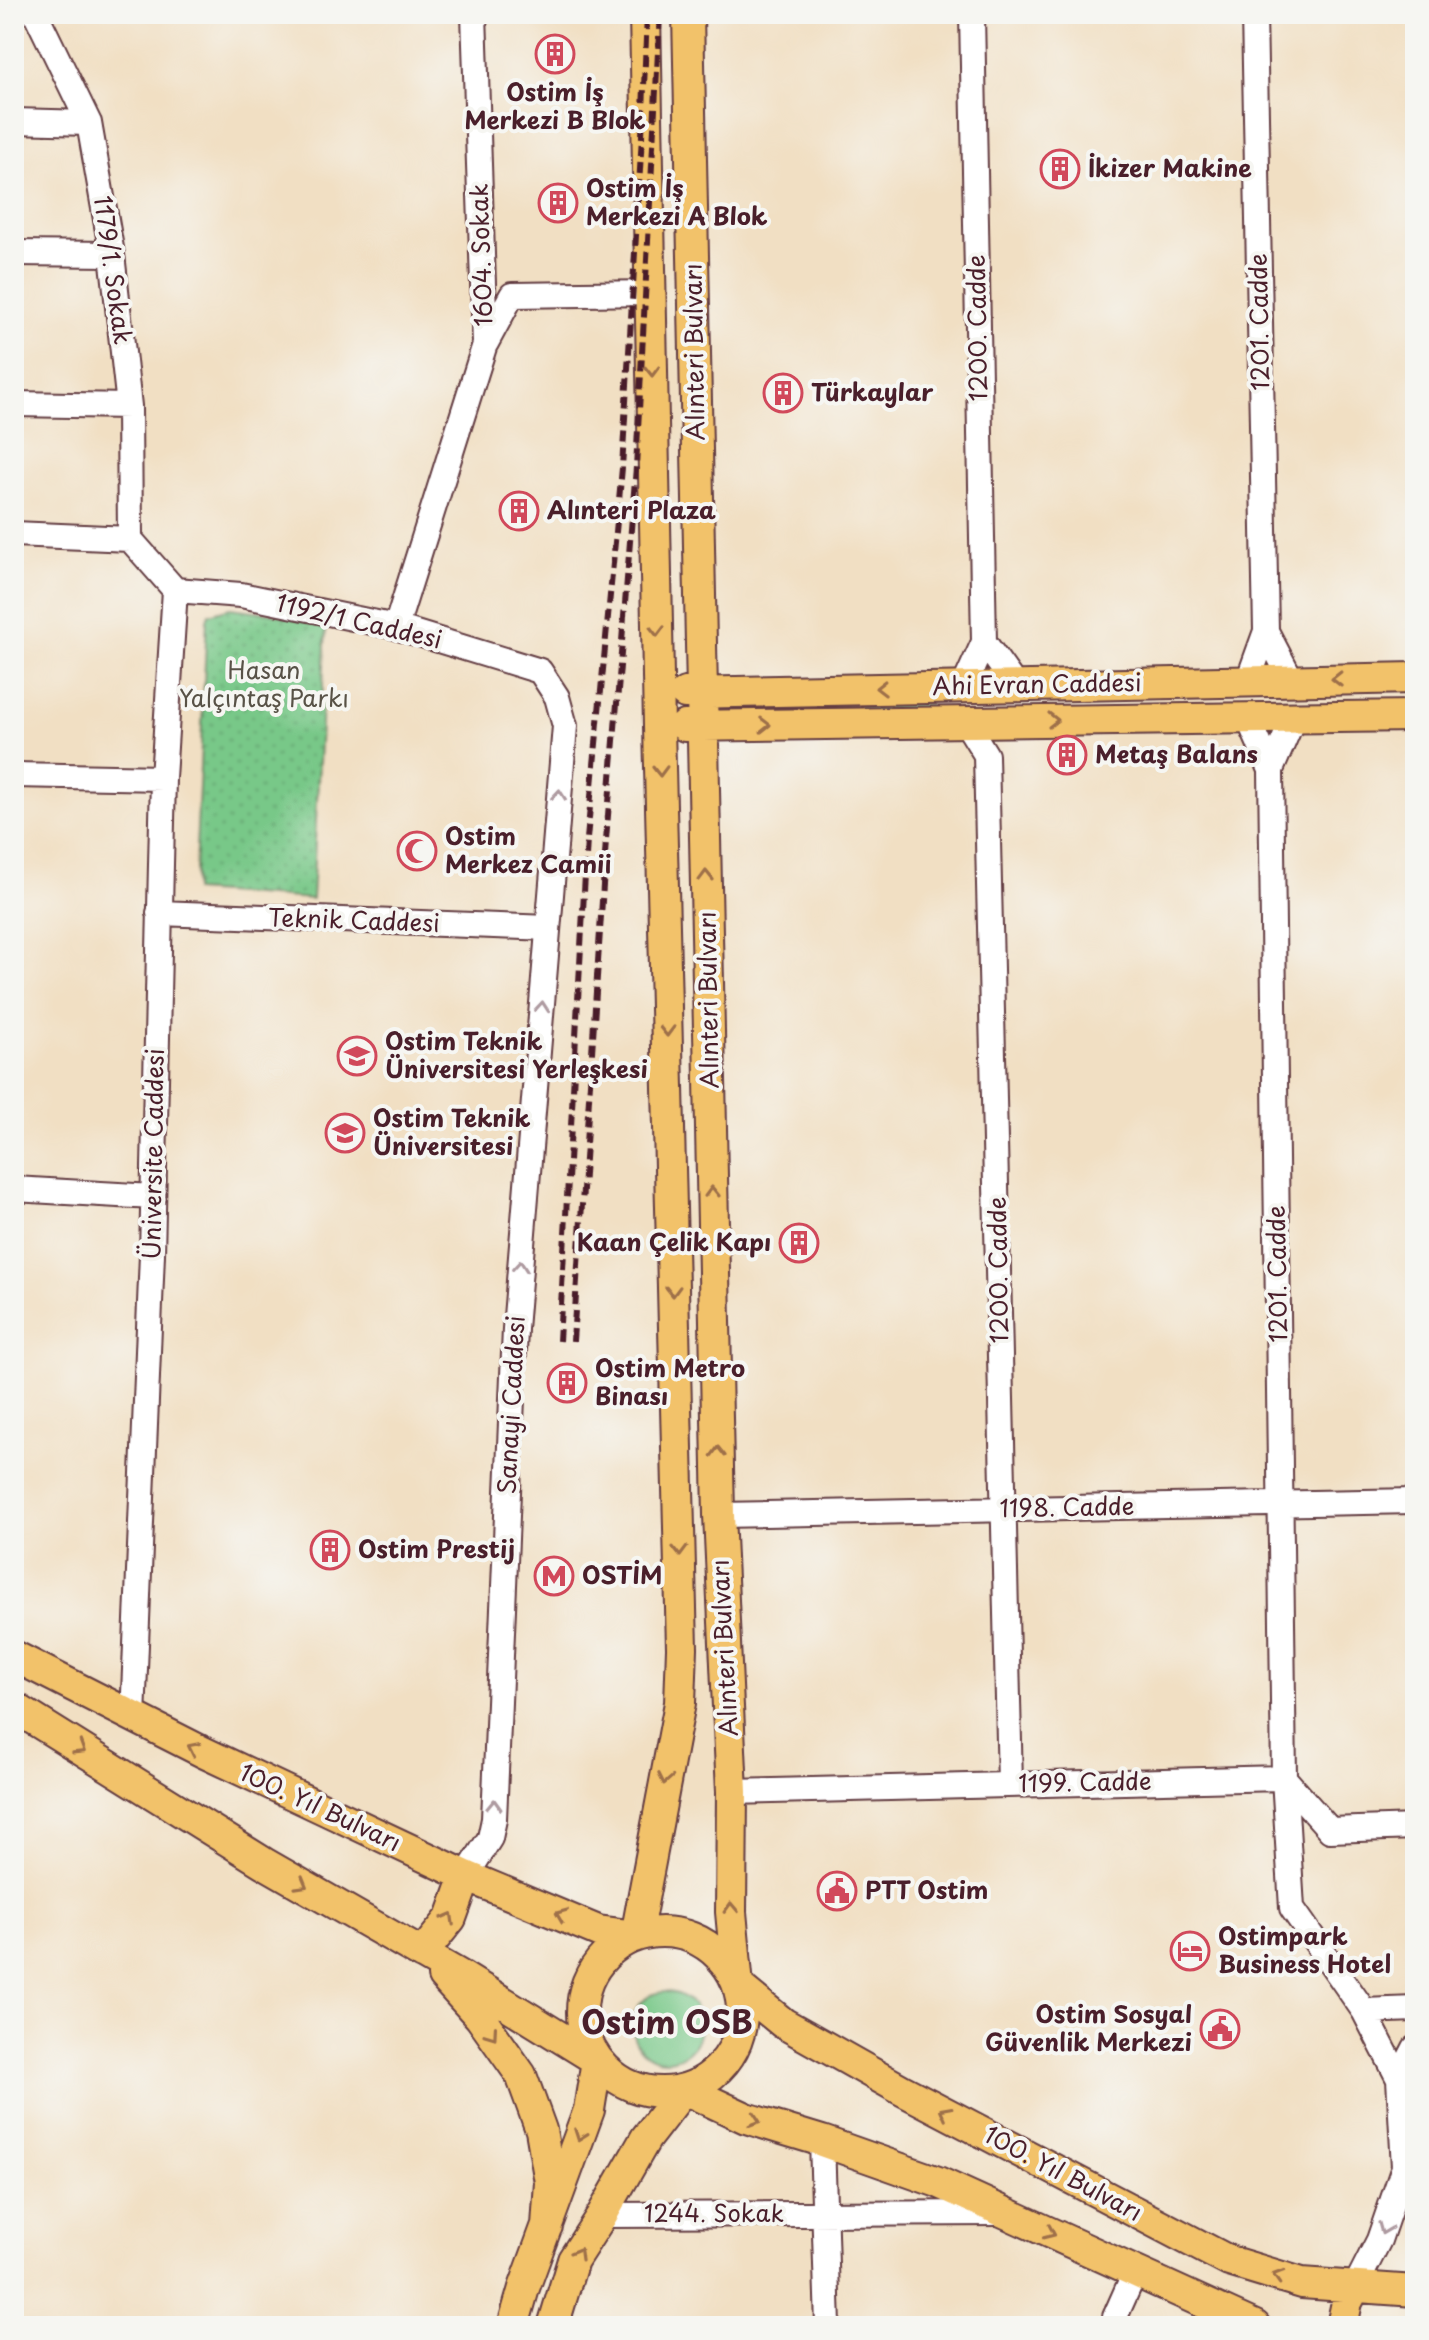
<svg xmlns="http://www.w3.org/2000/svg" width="1429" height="2340" font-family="'Playpen Sans',sans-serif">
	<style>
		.green { fill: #78c888; stroke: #61745a; stroke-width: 2 }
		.park { fill: url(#park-dots); stroke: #61745a; stroke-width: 2 }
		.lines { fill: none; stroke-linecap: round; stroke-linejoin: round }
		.minor-casing { stroke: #633c42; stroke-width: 28 }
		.major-casing { stroke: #633c42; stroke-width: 34 }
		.minor { stroke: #fff; stroke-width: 24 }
		.major { stroke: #f2c26a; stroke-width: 30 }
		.rail { stroke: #4a1f2b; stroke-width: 6; stroke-dasharray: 12 6; stroke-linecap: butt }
		.oneway { stroke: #9e704a }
		.oneway2 { stroke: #ae9aa0 }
		.labels { text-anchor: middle; stroke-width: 8; stroke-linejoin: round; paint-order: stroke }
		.poi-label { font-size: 24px; font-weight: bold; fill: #4a1f2b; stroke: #f6f6f2; text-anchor: start }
		.street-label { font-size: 24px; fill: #4a1f2b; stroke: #f6f6f2 }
		.park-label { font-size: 24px; fill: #585247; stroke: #f6f6f2 }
		.district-label { font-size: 32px; font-weight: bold; fill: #4a1f2b; stroke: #f6f6f2 }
	</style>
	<defs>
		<pattern id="park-dots" width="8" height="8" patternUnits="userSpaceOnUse" patternTransform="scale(2)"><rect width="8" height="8" fill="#78c888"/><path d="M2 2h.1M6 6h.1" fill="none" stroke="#69ab76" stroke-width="1.8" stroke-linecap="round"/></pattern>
	</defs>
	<rect width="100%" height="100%" fill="#f6f6f2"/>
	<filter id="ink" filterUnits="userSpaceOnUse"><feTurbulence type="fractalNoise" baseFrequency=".0125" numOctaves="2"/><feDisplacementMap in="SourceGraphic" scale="16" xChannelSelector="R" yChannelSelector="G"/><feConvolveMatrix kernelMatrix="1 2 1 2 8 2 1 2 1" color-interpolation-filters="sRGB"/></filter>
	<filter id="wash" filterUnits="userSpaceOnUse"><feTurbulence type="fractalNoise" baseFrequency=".006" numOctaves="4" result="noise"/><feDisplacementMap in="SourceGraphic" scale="32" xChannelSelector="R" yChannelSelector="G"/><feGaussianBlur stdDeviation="1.8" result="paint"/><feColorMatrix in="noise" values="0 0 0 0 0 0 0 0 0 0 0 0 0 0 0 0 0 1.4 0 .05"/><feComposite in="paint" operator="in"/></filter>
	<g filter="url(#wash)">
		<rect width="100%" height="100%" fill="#f1dfc3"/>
		<!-- green -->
		<path class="green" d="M930,704V715H753V705Z
			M632 2026a34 34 0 1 1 68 0a34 34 0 1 1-68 0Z"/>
		<!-- park -->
		<path class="park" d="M230,608L271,613L326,626L312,899L194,891L207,620L209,614Z"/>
	</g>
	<g filter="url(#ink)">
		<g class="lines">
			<!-- minor casing -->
			<g class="minor-casing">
				<path id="minor" d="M36,14L89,123L112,254L129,406L130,539
					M14,121L89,123
					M14,253L112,254
					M486,343L512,295L651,293
					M14,404L129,406
					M14,534L130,539L175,590
					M175,590L241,595L396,627L540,671L557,697L565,726L515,1329L494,1819L490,1838L466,1876
					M396,627L485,344L474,14
					M1266,631L1291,679
					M984,642L1015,685
					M1248,681L1266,631L1254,14
					M964,686L984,642L972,14
					M1249,720L1271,770L1284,1778L1292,1908L1364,2011L1399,2079L1404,2167L1415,2206
					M965,721L986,755L1010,1785
					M1271,770L1294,717
					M14,775L163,778
					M159,913L548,928
					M14,1189L153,1197
					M719,1515L1415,1501
					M133,1718L152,1254L163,778L175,590
					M732,1792L1284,1778L1330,1830L1415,1827
					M1364,2011L1415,2009
					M1399,2079L1415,2048
					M822,2141L828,2326
					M602,2215L1000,2213
					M1355,2287L1379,2240L1404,2167
					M1114,2326L1115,2317L1135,2272"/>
			</g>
			<!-- major casing -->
			<g class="major-casing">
				<path id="major" d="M688,14L719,1515L732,1792L731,1912L738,1986
					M685,693L1415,678
					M685,726L1415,716
					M14,1656L203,1752L466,1876L598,1931L636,1936
					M14,1707L264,1863L461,1976L597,2060
					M582 2012a80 80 0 1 1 160 0a80 80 0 1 1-160 0Z
					M636,1936L680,1703L682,1648L659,727L645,14
					M422,1954L451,1918L466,1876
					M443,1976L480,2017L521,2075L541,2130L550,2182L547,2226
					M738,1986L783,2023L902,2090L1229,2261L1302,2283L1415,2291
					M684,2089L746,2118L822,2141L938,2182L1255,2326
					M513,2326L524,2288L589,2110L597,2060
					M553,2326L573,2260L602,2215L646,2138L684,2089
					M1342,2326L1347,2302L1355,2287"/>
			</g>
			<!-- minor -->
			<use href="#minor" class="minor"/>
			<!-- major -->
			<use href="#major" class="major"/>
			<!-- rail -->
			<path class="rail" d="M559,1341L587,839L622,468L642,136L647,14
				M573,1341L606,840L636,467L660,14"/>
		</g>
		<!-- one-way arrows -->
		<defs><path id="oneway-chevron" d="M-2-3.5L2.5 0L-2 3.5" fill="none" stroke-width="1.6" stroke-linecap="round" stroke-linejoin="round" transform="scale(2)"/></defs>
		<g class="oneway">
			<use href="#oneway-chevron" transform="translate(652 371) rotate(89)"/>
			<use href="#oneway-chevron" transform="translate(657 631) rotate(89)"/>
			<use href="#oneway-chevron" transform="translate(1337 679) rotate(179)"/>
			<use href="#oneway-chevron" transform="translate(881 688) rotate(179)"/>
			<use href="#oneway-chevron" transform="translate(1053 720)"/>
			<use href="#oneway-chevron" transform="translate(765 725) rotate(-1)"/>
			<use href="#oneway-chevron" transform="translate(660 771) rotate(89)"/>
			<use href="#oneway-chevron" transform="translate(706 876) rotate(-91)"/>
			<use href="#oneway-chevron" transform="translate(667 1031) rotate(89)"/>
			<use href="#oneway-chevron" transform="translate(712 1192) rotate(-91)"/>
			<use href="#oneway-chevron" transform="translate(673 1291) rotate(89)"/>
			<use href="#oneway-chevron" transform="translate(718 1452) rotate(-91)"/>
			<use href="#oneway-chevron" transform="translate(680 1551) rotate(89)"/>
			<use href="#oneway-chevron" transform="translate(193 1748) rotate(-154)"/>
			<use href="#oneway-chevron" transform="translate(80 1749) rotate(32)"/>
			<use href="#oneway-chevron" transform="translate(665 1779) rotate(101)"/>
			<use href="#oneway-chevron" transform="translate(302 1884) rotate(30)"/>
			<use href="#oneway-chevron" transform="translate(731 1908) rotate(-92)"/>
			<use href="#oneway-chevron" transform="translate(561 1915) rotate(-158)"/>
			<use href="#oneway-chevron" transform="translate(449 1918) rotate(-61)"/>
			<use href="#oneway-chevron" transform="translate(492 2034) rotate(55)"/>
			<use href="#oneway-chevron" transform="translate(945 2112) rotate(-152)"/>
			<use href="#oneway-chevron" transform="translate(755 2120) rotate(18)"/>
			<use href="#oneway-chevron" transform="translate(580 2135) rotate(110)"/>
			<use href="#oneway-chevron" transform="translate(1050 2233) rotate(24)"/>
			<use href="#oneway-chevron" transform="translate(578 2253) rotate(-60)"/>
			<use href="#oneway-chevron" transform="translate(1278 2276) rotate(-163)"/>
		</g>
		<g class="oneway2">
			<use href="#oneway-chevron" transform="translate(559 795) rotate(-85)"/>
			<use href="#oneway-chevron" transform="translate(542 1007) rotate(-85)"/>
			<use href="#oneway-chevron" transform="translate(520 1266) rotate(-85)"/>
			<use href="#oneway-chevron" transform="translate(494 1805) rotate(-88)"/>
			<use href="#oneway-chevron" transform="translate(1384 2229) rotate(112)"/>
		</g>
	</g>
	<!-- icons -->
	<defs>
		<g id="building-ring" transform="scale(2)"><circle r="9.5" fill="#f6f6f2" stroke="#d1495b" stroke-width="1.5"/><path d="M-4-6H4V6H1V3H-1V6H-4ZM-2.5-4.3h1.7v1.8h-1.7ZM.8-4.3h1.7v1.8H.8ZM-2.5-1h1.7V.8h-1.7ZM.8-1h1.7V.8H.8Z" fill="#d1495b"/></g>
		<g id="mosque-ring" transform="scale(2)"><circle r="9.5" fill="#f6f6f2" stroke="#d1495b" stroke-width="1.5"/><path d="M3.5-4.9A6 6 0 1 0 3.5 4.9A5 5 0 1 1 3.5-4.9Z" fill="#d1495b"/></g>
		<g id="university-ring" transform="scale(2)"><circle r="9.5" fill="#f6f6f2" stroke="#d1495b" stroke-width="1.5"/><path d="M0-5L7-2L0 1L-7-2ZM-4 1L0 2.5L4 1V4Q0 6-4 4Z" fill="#d1495b"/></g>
		<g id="school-ring" transform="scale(2)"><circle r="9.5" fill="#f6f6f2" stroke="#d1495b" stroke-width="1.5"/><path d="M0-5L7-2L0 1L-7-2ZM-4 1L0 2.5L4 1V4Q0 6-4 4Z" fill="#d1495b"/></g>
		<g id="metro-ring" transform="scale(2)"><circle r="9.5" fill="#f6f6f2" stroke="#d1495b" stroke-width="1.5"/><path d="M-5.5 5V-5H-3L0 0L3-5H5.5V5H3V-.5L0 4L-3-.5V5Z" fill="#d1495b"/></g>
		<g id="civic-ring" transform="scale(2)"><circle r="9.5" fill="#f6f6f2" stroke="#d1495b" stroke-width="1.5"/><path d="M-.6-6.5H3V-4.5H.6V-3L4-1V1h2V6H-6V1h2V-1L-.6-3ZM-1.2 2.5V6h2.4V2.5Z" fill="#d1495b"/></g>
		<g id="hotel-ring" transform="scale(2)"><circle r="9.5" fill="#f6f6f2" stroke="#d1495b" stroke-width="1.5"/><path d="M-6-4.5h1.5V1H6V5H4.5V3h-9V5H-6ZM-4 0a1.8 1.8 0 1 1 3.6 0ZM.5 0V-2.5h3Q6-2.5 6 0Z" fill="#d1495b"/></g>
	</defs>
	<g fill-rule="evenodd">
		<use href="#building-ring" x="555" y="54"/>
		<use href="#building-ring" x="1060" y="169"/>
		<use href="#building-ring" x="558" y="203"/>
		<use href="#building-ring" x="783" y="393"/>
		<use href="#building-ring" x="519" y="511"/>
		<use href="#building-ring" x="1067" y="755"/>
		<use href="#mosque-ring" x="417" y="851"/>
		<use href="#university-ring" x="357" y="1056"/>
		<use href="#school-ring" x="345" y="1133"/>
		<use href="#building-ring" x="799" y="1243"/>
		<use href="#building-ring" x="567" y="1383"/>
		<use href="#building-ring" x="330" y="1550"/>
		<use href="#metro-ring" x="554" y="1576"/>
		<use href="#civic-ring" x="837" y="1891"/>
		<use href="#hotel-ring" x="1190" y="1951"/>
		<use href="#civic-ring" x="1220" y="2029"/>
	</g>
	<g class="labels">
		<!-- poi labels -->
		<g class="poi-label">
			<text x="555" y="101" text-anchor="middle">Ostim İş<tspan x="555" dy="28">Merkezi B Blok</tspan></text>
			<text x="1088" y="177">İkizer Makine</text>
			<text x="586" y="197">Ostim İş<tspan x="586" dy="28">Merkezi A Blok</tspan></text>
			<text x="811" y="401">Türkaylar</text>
			<text x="547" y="519">Alınteri Plaza</text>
			<text x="1095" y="763">Metaş Balans</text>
			<text x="445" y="845">Ostim<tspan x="445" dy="28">Merkez Camii</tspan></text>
			<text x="385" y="1050">Ostim Teknik<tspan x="385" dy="28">Üniversitesi Yerleşkesi</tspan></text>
			<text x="373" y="1127">Ostim Teknik<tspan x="373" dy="28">Üniversitesi</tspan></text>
			<text x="771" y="1251" text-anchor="end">Kaan Çelik Kapı</text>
			<text x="595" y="1377">Ostim Metro<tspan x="595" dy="28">Binası</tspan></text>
			<text x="358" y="1558">Ostim Prestij</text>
			<text x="582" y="1584">OSTİM</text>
			<text x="865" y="1899">PTT Ostim</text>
			<text x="1218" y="1945">Ostimpark<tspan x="1218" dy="28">Business Hotel</tspan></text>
			<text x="1192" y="2023" text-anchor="end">Ostim Sosyal<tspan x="1192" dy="28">Güvenlik Merkezi</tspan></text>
		</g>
		<!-- street labels -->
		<g class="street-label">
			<text transform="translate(482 255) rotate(-92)" y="8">1604. Sokak</text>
			<text transform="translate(112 270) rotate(82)" y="8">1179/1. Sokak</text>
			<text transform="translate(1260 322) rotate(-91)" y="8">1201. Cadde</text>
			<text transform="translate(978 328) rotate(-91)" y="8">1200. Cadde</text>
			<text transform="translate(695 352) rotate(-91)" y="8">Alınteri Bulvarı</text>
			<text transform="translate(359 622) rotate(13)" y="8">1192/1 Caddesi</text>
			<text transform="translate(1037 685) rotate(-1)" y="8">Ahi Evran Caddesi</text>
			<text transform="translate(354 921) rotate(2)" y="8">Teknik Caddesi</text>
			<text transform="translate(709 1000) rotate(-91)" y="8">Alınteri Bulvarı</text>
			<text transform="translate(154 1154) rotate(-89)" y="8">Üniversite Caddesi</text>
			<text transform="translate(999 1270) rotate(-91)" y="8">1200. Cadde</text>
			<text transform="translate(1278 1274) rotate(-91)" y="8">1201. Cadde</text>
			<text transform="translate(512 1405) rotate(-87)" y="8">Sanayi Caddesi</text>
			<text transform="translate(1067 1508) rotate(-1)" y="8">1198. Cadde</text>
			<text transform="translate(725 1648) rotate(-93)" y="8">Alınteri Bulvarı</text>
			<text transform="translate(1085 1783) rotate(-1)" y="8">1199. Cadde</text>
			<text transform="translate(320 1808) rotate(25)" y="8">100. Yıl Bulvarı</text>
			<text transform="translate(1063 2174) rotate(28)" y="8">100. Yıl Bulvarı</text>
			<text x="714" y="2222">1244. Sokak</text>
		</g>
		<!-- park labels -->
		<g class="park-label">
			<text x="264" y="679">Hasan<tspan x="264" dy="28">Yalçıntaş Parkı</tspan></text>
		</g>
		<!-- district labels -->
		<g class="district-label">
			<text x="667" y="2034">Ostim OSB</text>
		</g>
	</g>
	<!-- margin -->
	<rect width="1429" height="2340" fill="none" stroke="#f6f6f2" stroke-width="48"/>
</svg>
